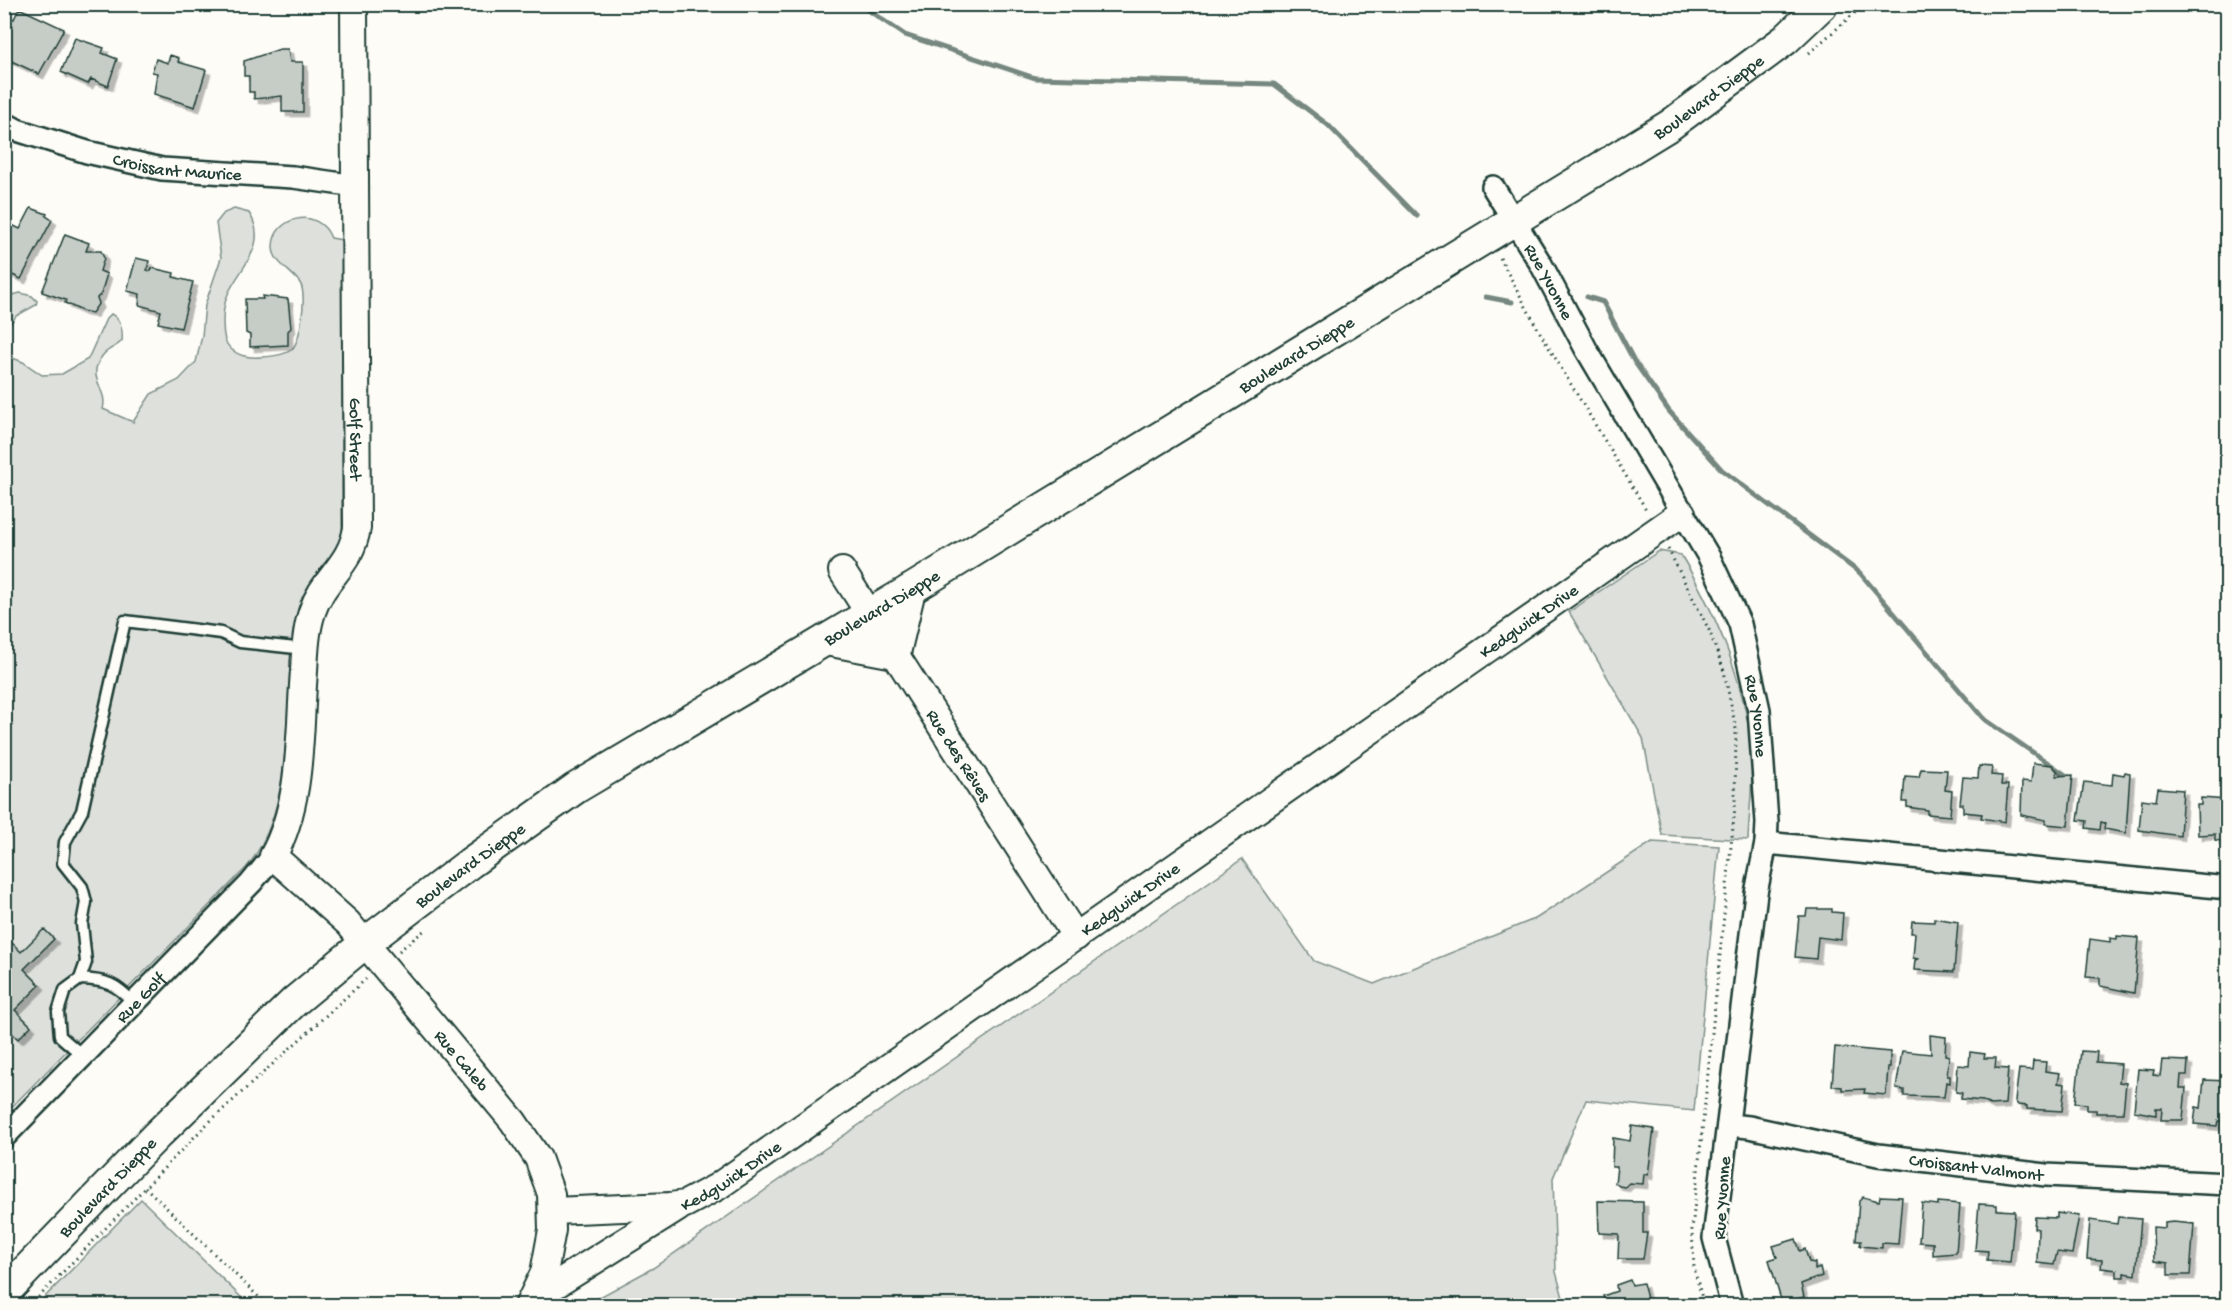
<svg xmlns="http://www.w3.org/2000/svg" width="2232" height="1310" font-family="'Gochi Hand',sans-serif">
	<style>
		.green { fill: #dde0db; stroke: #7e8e88; stroke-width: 1.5 }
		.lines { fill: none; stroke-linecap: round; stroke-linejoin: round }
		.stream { stroke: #75877f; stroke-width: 5 }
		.building { fill: #c6cdc7; stroke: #1f3d34; stroke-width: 1.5; filter: url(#shadow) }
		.service-casing { stroke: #1f3d34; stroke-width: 15 }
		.minor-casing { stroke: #1f3d34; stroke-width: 26 }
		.tertiary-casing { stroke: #1f3d34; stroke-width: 30 }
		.secondary-casing { stroke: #1f3d34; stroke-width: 34 }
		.path { stroke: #1f3d34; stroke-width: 3; stroke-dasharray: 1.5 4.5; stroke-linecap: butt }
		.service { stroke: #fdfcf7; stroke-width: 10 }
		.minor { stroke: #fdfcf7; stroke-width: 21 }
		.tertiary { stroke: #fdfcf7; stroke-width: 26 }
		.secondary { stroke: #fdfcf7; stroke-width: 30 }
		.labels { text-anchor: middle; stroke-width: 5; stroke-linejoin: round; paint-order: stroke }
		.street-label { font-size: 18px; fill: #1f3d34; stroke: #fdfcf7 }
	</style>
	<defs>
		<filter id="shadow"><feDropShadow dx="4.5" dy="4.5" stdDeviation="0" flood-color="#0004"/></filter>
	</defs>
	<rect width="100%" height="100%" fill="#fdfcf7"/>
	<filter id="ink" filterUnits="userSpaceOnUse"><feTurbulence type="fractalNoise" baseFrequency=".0167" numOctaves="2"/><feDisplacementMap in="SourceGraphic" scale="12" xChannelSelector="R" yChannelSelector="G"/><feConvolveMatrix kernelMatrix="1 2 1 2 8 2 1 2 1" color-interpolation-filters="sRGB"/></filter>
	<g filter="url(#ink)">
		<!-- green -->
		<path class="green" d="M234,209L249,213C270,245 240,267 228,294C222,307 222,328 225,341C233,355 245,358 260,357C269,357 284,355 291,350C301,342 307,294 300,283C293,272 273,263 273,247C273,216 319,206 331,238L342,240V538C330,563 306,580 299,607C278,688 302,802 246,868L5,1114V355L23,362L42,375L62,374L88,359L106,319L111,314C121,319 123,331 122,341C116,347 108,349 103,355C84,378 109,389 103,409L133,422L151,394L179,380L196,362L202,336L205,305L221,258L216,223L224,213Z
			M20,293L32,296L37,301L36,305L16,316L5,331V297Z
			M1659,551L1681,555C1718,617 1747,685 1752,757C1753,784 1749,813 1748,840L1662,835L1643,738L1569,612Z
			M1652,842L1719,846L1694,1111L1586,1100L1553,1178L1556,1272L1565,1305H590L596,1299L653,1268L1242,859L1314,961L1374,984L1537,918Z
			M141,1199L249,1305H37Z"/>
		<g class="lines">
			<!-- stream -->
			<path class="stream" d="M859,4L905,35L1035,78L1274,84L1328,125L1417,216
				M1486,297L1512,302
				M1587,297L1603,302L1634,361L1669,411L1722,470L1860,573L1983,718L2070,778"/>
		</g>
		<!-- building -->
		<path class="building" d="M19,8L64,29L39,74L5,58L4,14L14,19Z
			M75,38L104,48L102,53L117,59L108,86L91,79L88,84L61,72Z
			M280,49H288L290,62H303V112H282V96L254,99V92H249V76H244V61Z
			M170,55L179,58L178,62L206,70L195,107L154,94L157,73L152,72L156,59L168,63Z
			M31,208L47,214L46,216L52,220L21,279L4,271V226L10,229L12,225L20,229Z
			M65,234L89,243L86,251H101L104,258L100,271L107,274L101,294L97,298L99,303L92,313L82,311L65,303L66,300L42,292Z
			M136,258L149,261L147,270L151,271L152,268L174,273L173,277L193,282L181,328L158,323L161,311L139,305L140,294L127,291Z
			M262,296L288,299L291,328L288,331V345L250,347V335L246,333L245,299H263Z
			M2033,763L2052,765L2057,771V776L2073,775L2068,826L2046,824V820L2021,815L2022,781L2031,782Z
			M1979,766L1992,767L1991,775L2002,776L2001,785H2008L2005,822L1981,818L1982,814L1963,812V804H1960L1963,777L1978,778Z
			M1921,769L1947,770L1945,790L1952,791L1950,816L1927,814L1928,810L1907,807V802H1903L1905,776L1919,777Z
			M2125,772L2130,773L2126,833L2104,829L2105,823L2101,822L2100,830L2086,828L2087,821L2078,820L2084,782L2112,785L2113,773L2124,775Z
			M2158,788L2183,790L2180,836L2139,830L2142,799L2156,801Z
			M2201,798L2228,800V842L2215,840V834L2198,835L2197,805H2201Z
			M1807,909H1832V912L1843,913L1841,940L1818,937L1816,959L1795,957L1799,916H1806Z
			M1934,918L1958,922L1954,972L1914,970L1915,960L1918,959L1913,958L1915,933H1911L1912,921L1934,922Z
			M44,929L54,939L24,969L40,985L15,1010L31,1026L18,1039L4,1025V945L9,940L21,952Z
			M2117,936L2139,938L2134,993L2100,986V978L2086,977L2090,939L2110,942V938L2117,939Z
			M1930,1035L1946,1037L1945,1055L1949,1056L1947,1076H1950V1083L1946,1082L1944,1097L1904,1096V1090L1896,1089L1902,1051L1931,1054Z
			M1835,1047L1890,1052V1067H1888L1886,1095L1864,1093L1865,1089L1842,1090V1087L1832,1086Z
			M2081,1051L2097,1052L2096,1062L2121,1064L2119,1082L2126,1083L2123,1113H2096V1110H2087V1104L2075,1103Z
			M1970,1052L1985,1054L1984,1058H1996L1995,1068L2008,1069L2005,1104L1990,1105L1983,1101L1961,1099L1962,1093L1956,1092L1958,1065L1969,1066Z
			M2162,1060L2188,1061L2187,1075H2181L2180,1088H2186L2183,1120H2161L2162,1108H2156V1115L2134,1111L2138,1069L2154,1070L2153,1075L2160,1076Z
			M2033,1061L2046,1062L2045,1071L2060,1073L2058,1083L2065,1084L2062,1111L2027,1109V1106L2018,1105L2015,1101L2019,1069L2032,1070Z
			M2204,1080L2228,1081V1122L2218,1121L2217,1126L2194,1124L2196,1107L2201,1108Z
			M1632,1126L1654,1129L1648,1175L1644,1174L1643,1184L1629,1183L1625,1187L1619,1186L1615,1183L1617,1167H1612L1613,1138L1630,1141Z
			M1880,1196L1902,1197L1898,1244L1882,1243V1248L1860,1246L1861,1241H1856L1859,1201L1863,1197L1879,1201Z
			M1598,1201L1643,1202V1233H1647L1643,1259H1618L1619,1234L1599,1233Z
			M1938,1202L1960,1204L1956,1253L1933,1255V1243L1919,1242L1922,1203L1938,1205Z
			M1979,1204L1997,1205V1210L2015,1211L2010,1262L1987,1260L1988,1251L1975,1250Z
			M2057,1213L2079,1216L2072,1254L2057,1252L2054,1265L2037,1263L2038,1229L2034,1228L2035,1217L2057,1218Z
			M2118,1217L2141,1219L2136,1275L2124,1273V1277H2117V1270L2101,1268L2102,1260L2087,1259L2090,1220L2117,1224Z
			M2173,1222L2194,1224L2190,1275H2168V1263L2154,1261L2153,1227L2165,1228V1223Z
			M1796,1239L1800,1251L1805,1249L1809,1262L1815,1263V1270L1820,1268L1822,1276L1801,1284L1804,1297L1782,1303L1769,1260L1777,1257L1773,1246Z
			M1630,1280L1632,1285L1643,1283L1649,1306H1607L1603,1296L1617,1291L1616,1285Z"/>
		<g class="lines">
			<!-- service casing -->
			<g class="service-casing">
				<path id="service" d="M80,979C107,980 116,984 134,1003
					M83,1056L60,1036L58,1012L65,990L80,979L86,962L82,924L86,902L82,887L63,863L65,842L82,811L125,621L221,633L240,642L305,649"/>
			</g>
			<!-- minor casing -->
			<g class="minor-casing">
				<g id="minor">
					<path id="s1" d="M4,123L17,130L87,152L162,169L293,177L356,186"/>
					<path id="s2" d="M1493,187L1541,264L1586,349L1709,557L1740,624L1759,710L1767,822L1766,843L1756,893L1714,1238L1732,1306"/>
					<path d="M1766,843L2228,888"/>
					<path id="s3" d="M1728,1125L1749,1127L1878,1155L2046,1175L2228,1184"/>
					<path id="s4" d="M4,1137L251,883L273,856"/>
				</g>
			</g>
			<!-- tertiary casing -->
			<g class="tertiary-casing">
				<g id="tertiary">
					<path id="s5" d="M354,4L357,528C351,566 323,578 312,612C306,630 305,651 304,671C299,732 303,801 273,856L348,923L513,1121L538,1158L551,1194L552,1230L544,1273L528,1306"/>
					<path id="s6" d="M842,571L1076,937"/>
					<path id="s7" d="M553,1211L670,1206L685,1204L717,1187L1682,513"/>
					<path d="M533,1299L678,1208"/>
				</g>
			</g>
			<!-- secondary casing -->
			<g class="secondary-casing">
				<g id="secondary">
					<path d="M826,640L895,653L910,590"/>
					<path id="s8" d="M4,1293L157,1135L295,1001L365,943L470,863L576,788L910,590L1670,125L1785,40L1823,4"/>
				</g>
			</g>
			<!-- path -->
			<path class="path" d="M1809,53L1865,4
				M1500,258L1539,331L1647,511
				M1668,549L1709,630L1724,671L1736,729L1735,807L1692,1230L1694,1268L1704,1306
				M399,951L426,929
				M145,1187L268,1306
				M30,1306L206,1125L366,979"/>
			<!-- service -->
			<use href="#service" class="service"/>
			<!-- minor -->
			<use href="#minor" class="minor"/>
			<!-- tertiary -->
			<use href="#tertiary" class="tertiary"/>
			<!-- secondary -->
			<use href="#secondary" class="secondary"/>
		</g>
	</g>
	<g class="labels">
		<!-- street labels -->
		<g class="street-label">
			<text dy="6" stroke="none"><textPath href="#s8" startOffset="2092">Boulevard Dieppe</textPath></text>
			<text dy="6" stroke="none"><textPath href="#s1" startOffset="180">Croissant Maurice</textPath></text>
			<text dy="6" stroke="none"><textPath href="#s2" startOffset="110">Rue Yvonne</textPath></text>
			<text dy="6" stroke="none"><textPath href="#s8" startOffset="1606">Boulevard Dieppe</textPath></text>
			<text dy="6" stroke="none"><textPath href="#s5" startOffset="435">Golf Street</textPath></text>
			<text dy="6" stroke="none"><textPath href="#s8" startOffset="1120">Boulevard Dieppe</textPath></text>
			<text dy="6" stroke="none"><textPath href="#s7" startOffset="1158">Kedgwick Drive</textPath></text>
			<text dy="6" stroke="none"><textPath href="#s2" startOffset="596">Rue Yvonne</textPath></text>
			<text dy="6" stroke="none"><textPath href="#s6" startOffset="218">Rue des Rêves</textPath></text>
			<text dy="6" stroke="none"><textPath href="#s8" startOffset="634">Boulevard Dieppe</textPath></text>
			<text dy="6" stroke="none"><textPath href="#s7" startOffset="672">Kedgwick Drive</textPath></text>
			<text dy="6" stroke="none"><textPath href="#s4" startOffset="195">Rue Golf</textPath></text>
			<text dy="6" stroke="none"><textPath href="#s5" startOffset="1148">Rue Caleb</textPath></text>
			<text dy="6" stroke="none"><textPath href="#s3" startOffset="252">Croissant Valmont</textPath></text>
			<text dy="6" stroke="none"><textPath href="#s7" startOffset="186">Kedgwick Drive</textPath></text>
			<text dy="6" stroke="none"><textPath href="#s8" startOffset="148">Boulevard Dieppe</textPath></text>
			<text transform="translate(1721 1198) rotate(-86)" y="6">Rue Yvonne</text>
		</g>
	</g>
	<!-- margin -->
	<rect width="2232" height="1310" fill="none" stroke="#fdfcf7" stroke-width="24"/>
	<rect x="12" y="12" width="2208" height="1286" fill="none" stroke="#1f3d34" stroke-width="2" filter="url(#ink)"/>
</svg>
